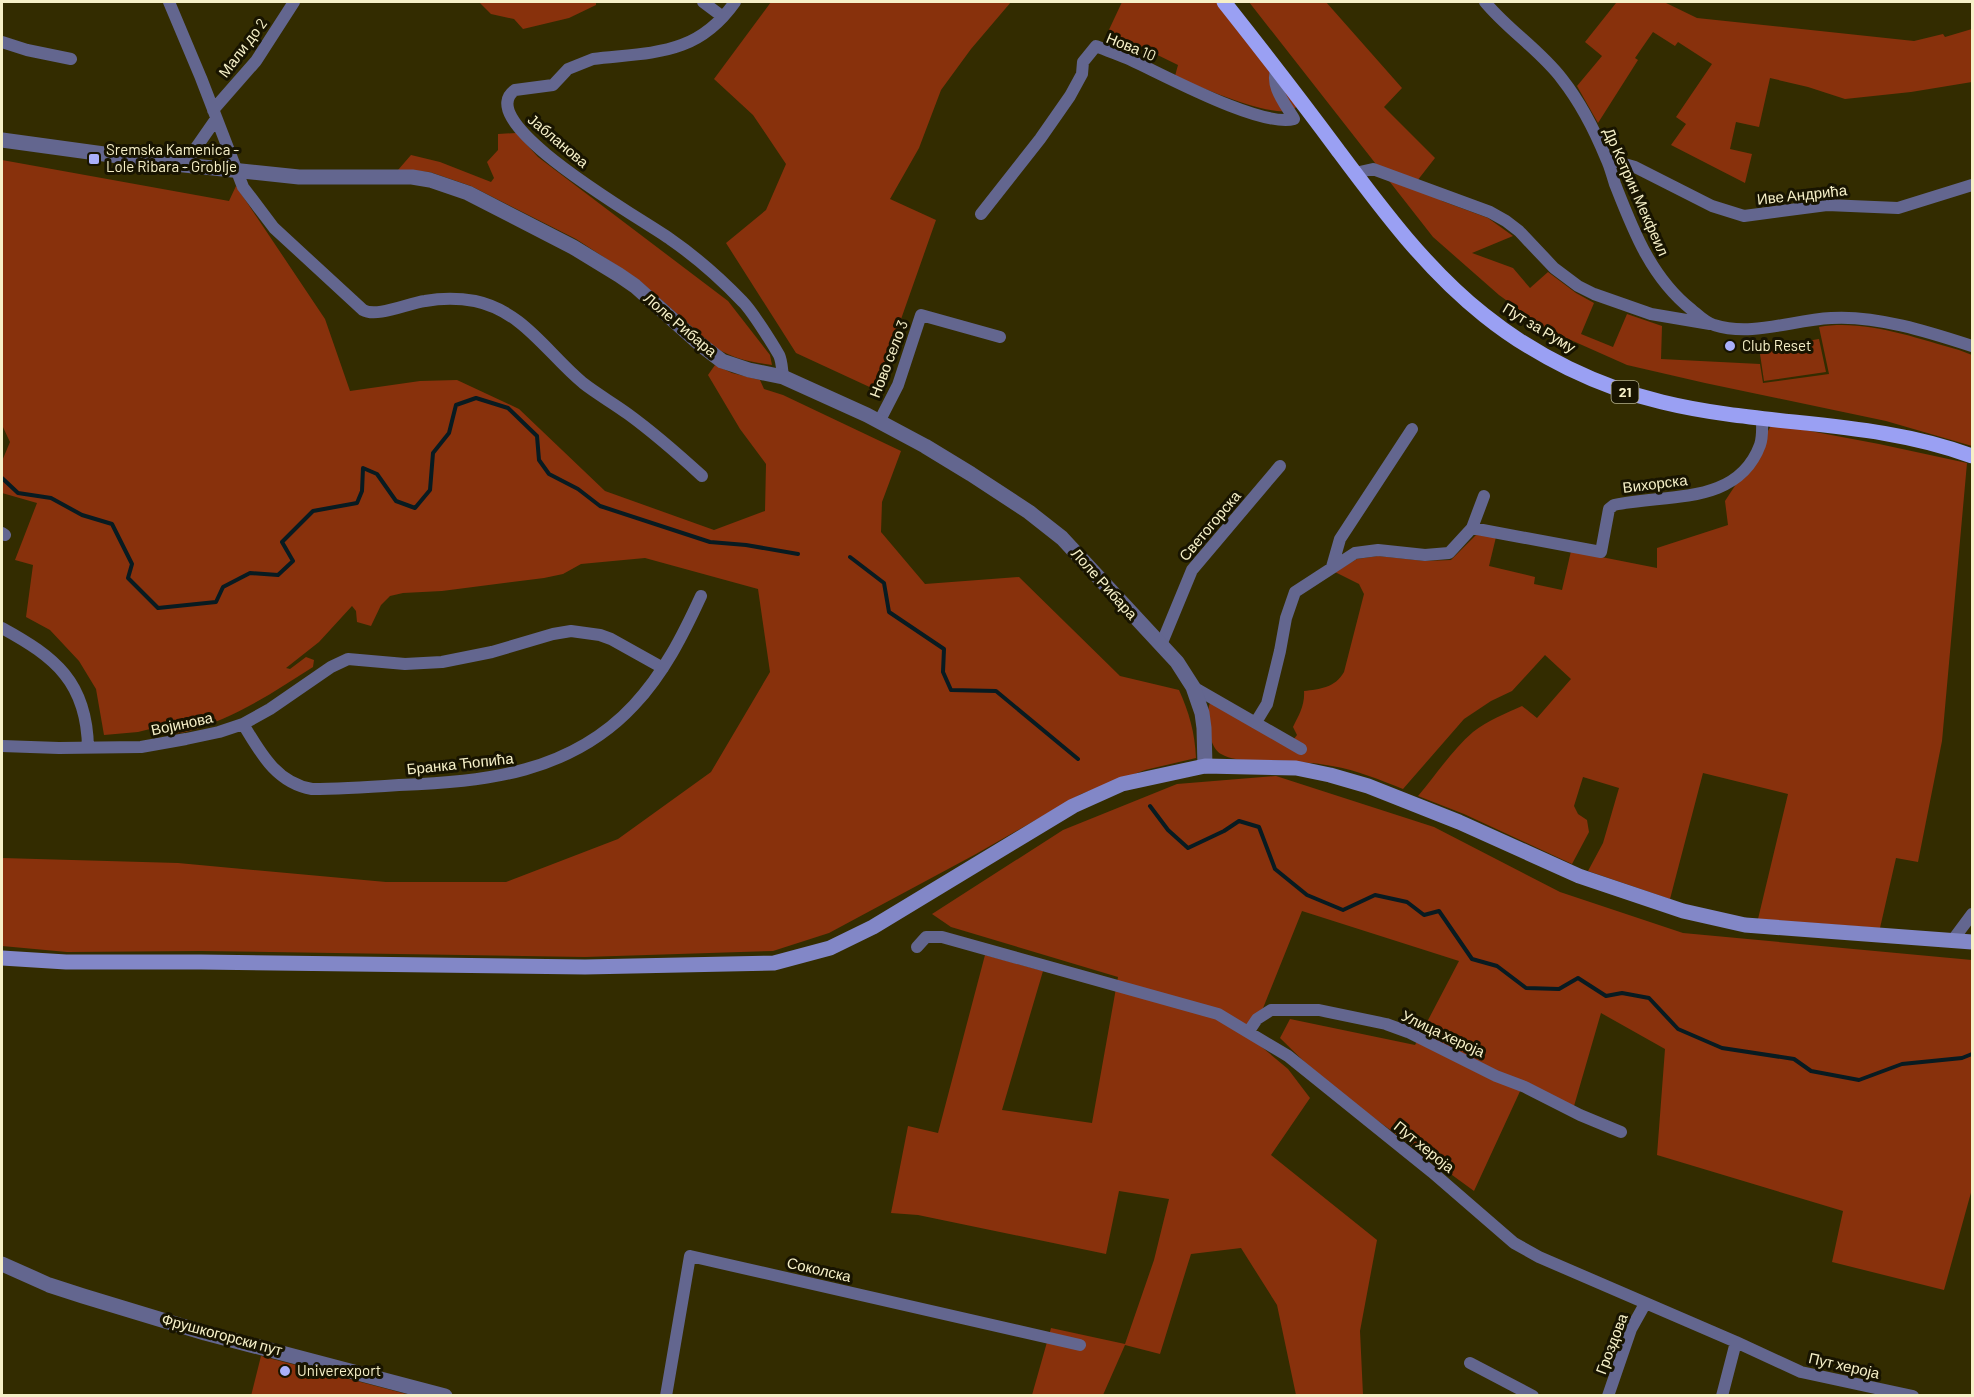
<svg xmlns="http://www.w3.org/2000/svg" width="1974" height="1397" font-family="Barlow,sans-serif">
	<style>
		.green { fill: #88310c }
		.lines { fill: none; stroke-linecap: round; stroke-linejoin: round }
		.stream { stroke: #081b21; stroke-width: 4 }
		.minor { stroke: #63668f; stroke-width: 12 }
		.tertiary { stroke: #63668f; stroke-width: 15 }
		.secondary { stroke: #8287c7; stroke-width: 15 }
		.primary { stroke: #9aa0f3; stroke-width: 15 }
		.poi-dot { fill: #aab0fb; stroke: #181400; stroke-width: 2 }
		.labels { text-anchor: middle; stroke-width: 6; stroke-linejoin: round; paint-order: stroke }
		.shield { fill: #181400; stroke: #b3ae8c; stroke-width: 1.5 }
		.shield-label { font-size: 14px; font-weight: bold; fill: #f6f0c8 }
		.street-label { font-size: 15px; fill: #f6f0c8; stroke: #181400 }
		.poi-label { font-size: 15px; fill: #f6f0c8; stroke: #181400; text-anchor: start }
	</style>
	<rect width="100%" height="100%" fill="#332c00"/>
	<!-- green -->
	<path class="green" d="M479,2H596V5L569,18L523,29L514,19L491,14Z
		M771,2H1011L971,49L941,90L919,148L890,199L936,220L876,390L796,353L726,243L766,210L786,164L753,115L714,79Z
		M1122,2H1221L1300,104C1298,106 1295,108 1292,110C1270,118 1197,86 1175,76L1178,65L1137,45L1107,34Z
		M1249,2H1326L1402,88L1384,107L1435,158L1417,181L1442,201L1488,218L1513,236L1472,253L1513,268L1530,288L1548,272L1576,293L1594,303L1581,334L1613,347L1627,314L1662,326L1661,359L1760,364L1763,383L1829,374L1819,327C1865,319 1915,338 1959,350L1972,355V446L1886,421L1705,383L1627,365L1546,329L1499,295L1433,237Z
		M1615,2H1664L1697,18L1914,41L1943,34L1945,37L1972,29V82L1911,92L1845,99L1808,87L1770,78L1759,127L1736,122L1730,149L1752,154L1745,183L1671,145L1686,124L1676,117L1712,64L1678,42L1675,46L1653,32L1635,58L1638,60L1598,123L1577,86L1602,56L1585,42L1616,3Z
		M516,133L538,157L728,301L770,355L772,365C751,362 734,359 716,348L639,280L576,239L471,186L430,172L398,170L411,155L440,162L491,182L494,178L487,162L498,150V134Z
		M2,160L229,201L236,186L325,319L350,391L420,381L457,380L519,409L605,491L714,530L765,511L766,464L740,429L708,375L715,365L732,373L760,380L764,389L783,395L901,451L882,502L881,532L925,584L1019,577L1120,676L1179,690C1189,712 1195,733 1196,758L1145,770L1081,794L976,854L829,933L773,951L585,957L201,951L67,952L2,946V858L178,863L386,882H506L618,839L711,772L770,672L758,589L645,558L581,564L563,574L544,578L442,591L403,593L390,596L381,605L371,626L357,622L356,611L352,606L319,642L286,668L290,669L306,657L314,660L313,667C274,692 235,718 189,731C179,734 168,734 157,735L158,727L138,732L104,735L96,689L79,661L50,630L26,617L33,565L15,560L37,503L2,493V461L10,442L2,425Z
		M1819,339L1826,372L1764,381L1760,354L1764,348Z
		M1772,424L1879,444L1967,463L1942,741L1918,862L1896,858L1880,928L1758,919L1788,794L1703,773L1670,899L1588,871L1603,843L1619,788L1583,777L1574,806L1578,814L1587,820L1589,832L1572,864L1464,814L1418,796C1436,775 1452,750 1473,732C1487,721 1506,713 1522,706L1537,718L1571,679L1545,655L1512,691L1491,701L1464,719L1403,789C1380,780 1357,770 1332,766C1311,762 1289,761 1267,760C1252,760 1235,762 1221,754C1208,747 1205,715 1210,703L1290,744L1297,735L1293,727C1299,715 1305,705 1304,691C1320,689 1335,688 1344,672L1364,594L1359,584L1335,572L1357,559L1378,556L1425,561L1451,560L1478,533L1496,537L1489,566L1535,577L1534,584L1562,590L1571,551L1657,568V548L1728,525L1725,501L1744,472Z
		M1276,776L1434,827L1560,892L1683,933L1972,960V1189L1944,1290L1832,1262L1843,1211L1657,1155L1665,1049L1601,1013L1572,1113L1522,1087L1474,1191L1326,1083L1280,1038L1290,1019L1415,1045L1459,961L1302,911L1251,1038L1288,1069L1310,1098L1271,1155L1377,1240L1360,1331L1363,1395H1296L1277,1305L1241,1248L1191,1254L1160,1354L1125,1345L1103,1395H1032L1051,1328L1125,1344L1154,1260L1169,1199L1119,1191L1106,1254L918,1215L891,1213L908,1126L938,1133L985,955L1043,971L1002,1110L1092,1123L1118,977L951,927L932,914L1063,830L1177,784Z
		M261,1356L414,1396H251Z"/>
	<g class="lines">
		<!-- stream -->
		<path class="stream" d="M2,478L18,493L51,498L82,515L112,524L132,564L128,578L158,608L216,602L223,587L250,573L278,575L293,561L282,542L313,511L357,503L362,491L363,468L377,474L396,501L415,508L430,490L433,453L449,433L456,405L476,398L508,408L537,436L539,460L549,474L578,489L600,506L710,542L746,545L798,554
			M850,557L884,583L889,612L944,649L943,672L951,690L996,691L1078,759
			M1150,806L1168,830L1188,848L1224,831L1239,821L1259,827L1275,869L1307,895L1343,910L1375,895L1407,902L1424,915L1439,911L1472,959L1497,966L1526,988L1559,989L1578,978L1606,996L1622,993L1649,998L1678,1029L1722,1048L1794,1059L1811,1071L1859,1080L1902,1064L1962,1058L1972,1054"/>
		<!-- minor -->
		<path class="minor" d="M169,2L201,78L243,187L274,228L363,310C377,318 408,303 425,301C441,298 459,298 475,301C523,311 547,353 583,383C597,394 613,403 628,414C654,433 678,454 702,476
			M703,2L723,17
			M735,2C697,56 653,52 593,59L568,69L553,85L515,90C468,122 649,223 670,239C696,257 721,279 743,302C752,311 772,343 779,355C782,361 782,370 783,377
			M1485,2C1508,30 1540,50 1562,79C1580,102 1595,131 1606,158C1610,166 1612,175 1615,184C1633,230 1651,278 1692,310C1698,315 1706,323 1714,325C1752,337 1792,320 1831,318C1876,315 1929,332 1972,346
			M2,42L27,50L71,59
			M213,110L256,61L294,2
			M1607,159L1635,167L1712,206L1744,216L1827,205L1898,208L1972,185
			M184,165L216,119
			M1355,173L1373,169L1490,212L1506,221L1519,231L1554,268L1578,286L1594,294L1651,314L1710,324
			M981,214L1040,139L1070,96L1082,74L1083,62L1096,46C1108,51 1119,55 1131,60C1164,75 1261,128 1294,119C1286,105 1269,85 1277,69
			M879,422L898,385L921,315L1000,337
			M1472,528L1601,552L1609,509L1614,505C1665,493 1737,507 1760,445C1763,437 1762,426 1762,418
			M2,533L5,535
			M1332,567L1340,539L1412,429
			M2,628C55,657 87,682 88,748
			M1161,645L1192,570L1280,466
			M1193,687L1301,749
			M1256,722L1267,704L1280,651L1286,618L1295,592L1355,553L1378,550L1425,555L1449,553L1472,528L1484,496
			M243,724C260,752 276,783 312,789C341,789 370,787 399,785C485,782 571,773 634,705C664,673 683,635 701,596
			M2,746L59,748L141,747L186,739L219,732L243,724L270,709L331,667L348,659L405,664L442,662L492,652L553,634L571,631L600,635L611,639L663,668
			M1952,941L1972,914
			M917,947L926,937H942L1218,1014L1288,1056L1432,1172L1514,1243L1539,1257L1736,1342L1801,1372L1913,1396
			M1249,1031L1257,1019L1271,1010H1319L1386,1024L1408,1032L1496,1076L1525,1087L1580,1115L1621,1132
			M1470,1363L1533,1396
			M666,1396L690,1256L1080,1345
			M1608,1396L1631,1329L1645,1304
			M1722,1396L1736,1342"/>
		<!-- tertiary -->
		<path class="tertiary" d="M2,140L184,165L299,177H412L430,180L468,193L573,247L619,275L635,286L701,345L722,361L749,370L783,377L867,415L925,446L971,474L1029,512L1062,538L1177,662L1193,687L1202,713L1204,728L1205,766
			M2,1264L49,1285L83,1296L205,1333L445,1396"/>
		<!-- secondary -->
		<path class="secondary" d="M2,958L66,962H201L585,967L774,963L830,948L873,927L1073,806L1122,784L1205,766L1296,768L1330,775L1368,786L1459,822L1579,876L1683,911L1745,925L1972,942"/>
		<!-- primary -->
		<path class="primary" d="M1224,2C1262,50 1300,99 1337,149C1381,208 1426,269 1484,315C1535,356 1599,387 1662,402C1764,427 1873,419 1972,456"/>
	</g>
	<!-- markers -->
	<g class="poi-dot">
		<rect x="88" y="153" width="12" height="12" rx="3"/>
		<circle cx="1730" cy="346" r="6"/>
		<circle cx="285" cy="1371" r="6"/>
	</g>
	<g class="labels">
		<!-- shield labels -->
		<rect class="shield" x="1611.5" y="381" width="27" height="22" rx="4.5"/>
		<g class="shield-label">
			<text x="1625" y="397">21</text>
		</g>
		<!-- street labels -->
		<g class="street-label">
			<text transform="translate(1131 47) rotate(22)" y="5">Нова 10</text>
			<text transform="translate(243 48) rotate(-53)" y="5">Мали до 2</text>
			<text transform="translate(558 141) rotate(40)" y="5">Јабланова</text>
			<text transform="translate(1636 192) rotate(66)" y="5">Др Кетрин Мекфеил</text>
			<text transform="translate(1802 195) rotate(-6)" y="5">Иве Андрића</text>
			<text transform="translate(680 325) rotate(40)" y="5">Лоле Рибара</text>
			<text transform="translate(1539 328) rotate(31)" y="5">Пут за Руму</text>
			<text transform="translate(889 359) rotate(-69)" y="5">Ново село 3</text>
			<text transform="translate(1655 484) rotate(-7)" y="5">Вихорска</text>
			<text transform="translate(1210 526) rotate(-50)" y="5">Светогорска</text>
			<text transform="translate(1104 584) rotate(48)" y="5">Лоле Рибара</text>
			<text transform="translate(182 724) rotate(-12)" y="5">Војинова</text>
			<text transform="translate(460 764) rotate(-6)" y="5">Бранка Ћопића</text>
			<text transform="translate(1443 1034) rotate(25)" y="5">Улица хероја</text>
			<text transform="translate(1424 1147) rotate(39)" y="5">Пут хероја</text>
			<text transform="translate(819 1270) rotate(13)" y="5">Соколска</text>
			<text transform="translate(222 1335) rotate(15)" y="5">Фрушкогорски пут</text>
			<text transform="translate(1612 1344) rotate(-69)" y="5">Гроздова</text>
			<text transform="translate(1844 1366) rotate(13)" y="5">Пут хероја</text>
		</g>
		<!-- poi labels -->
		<g class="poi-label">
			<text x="106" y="155">Sremska Kamenica -<tspan x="106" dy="17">Lole Ribara - Groblje</tspan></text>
			<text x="1742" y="351">Club Reset</text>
			<text x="297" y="1376">Univerexport</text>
		</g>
	</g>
	<!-- border -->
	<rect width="1974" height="1397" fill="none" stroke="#f6f0c8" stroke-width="6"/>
</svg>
